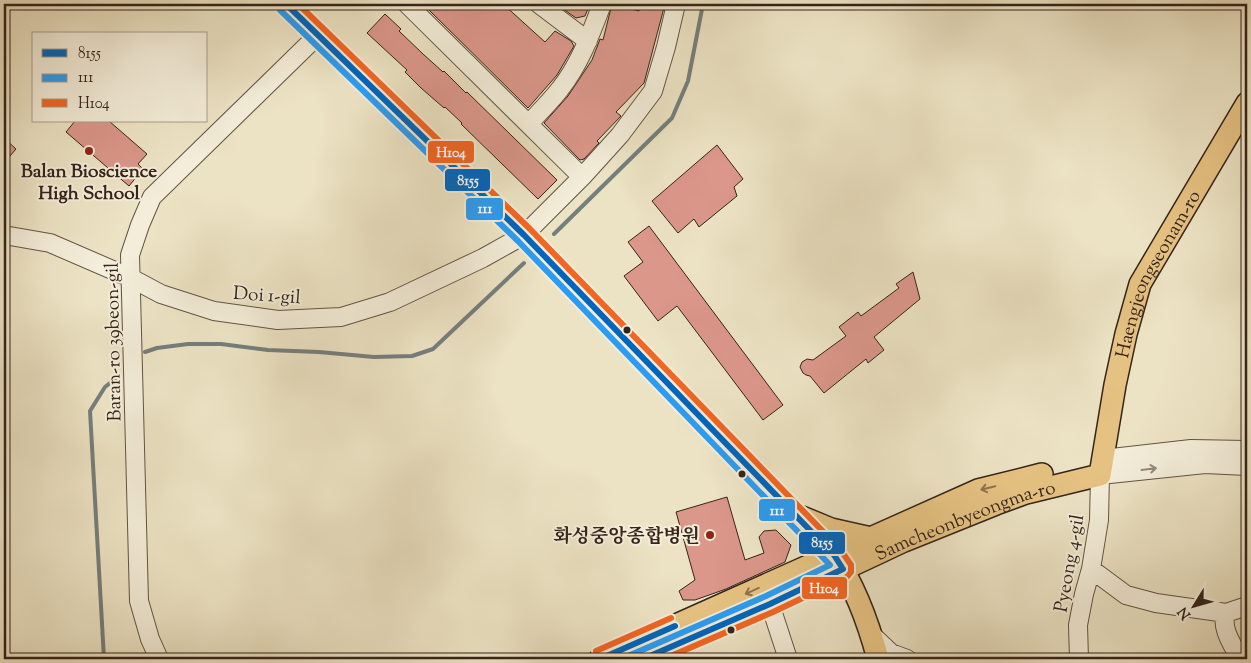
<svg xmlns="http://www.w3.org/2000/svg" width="1251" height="663" font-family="'Sorts Mill Goudy','Noto Serif KR',serif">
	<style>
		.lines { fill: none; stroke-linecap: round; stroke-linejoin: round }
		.stream { stroke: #757f7d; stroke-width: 4 }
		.building { fill: #db978a; stroke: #35241a }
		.minor-casing { stroke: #635444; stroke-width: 20 }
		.major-casing { stroke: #35241a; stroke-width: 24 }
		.minor { stroke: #f3edd9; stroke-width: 18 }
		.major { stroke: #e6c282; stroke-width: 21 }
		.bus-1-casing { stroke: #f3edd9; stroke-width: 10 }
		.bus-2-casing { stroke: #f3edd9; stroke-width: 10 }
		.bus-3-casing { stroke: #f3edd9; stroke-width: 10 }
		.bus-1 { stroke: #0065bd; stroke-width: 6 }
		.bus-2 { stroke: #2c9cf2; stroke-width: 6 }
		.bus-3 { stroke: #f26522; stroke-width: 6 }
		.oneway { stroke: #94887a }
		.oneway2 { stroke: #8e734e }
		.poi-dot { fill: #8f2418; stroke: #f3edd9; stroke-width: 2 }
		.bus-dot { fill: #35241a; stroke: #f3edd9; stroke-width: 2 }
		.labels { text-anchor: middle; stroke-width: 4; stroke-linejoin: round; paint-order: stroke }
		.poi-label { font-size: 19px; font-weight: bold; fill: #35241a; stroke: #f3edd9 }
		.street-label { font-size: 19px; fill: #35241a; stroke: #f3edd9 }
		.line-badge { stroke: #f3edd9; stroke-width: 2 }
		.badge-label { font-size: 14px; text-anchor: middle; font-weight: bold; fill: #fff }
	</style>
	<rect width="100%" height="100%" fill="#ece3c4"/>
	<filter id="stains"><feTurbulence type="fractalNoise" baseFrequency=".004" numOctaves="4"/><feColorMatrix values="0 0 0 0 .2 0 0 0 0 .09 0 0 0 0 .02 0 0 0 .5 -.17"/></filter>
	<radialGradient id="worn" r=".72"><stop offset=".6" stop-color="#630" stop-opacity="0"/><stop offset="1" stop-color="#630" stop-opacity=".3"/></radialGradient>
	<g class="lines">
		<!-- stream -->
		<path class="stream" d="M554,234L672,118L688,81L703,4
			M145,352L157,348L188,344H221L268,350L319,352L374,357L412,356L433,349L524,263
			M104,659L90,411L105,387L115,379"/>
	</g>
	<!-- building -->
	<path class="building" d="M423,4H503L545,42L555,31L571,41L574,46L557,75L528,108Z
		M556,4H590L585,16L576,18Z
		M612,4L639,11L641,4H665L644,83L616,112L621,116L597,141L599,143L584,159L580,160L544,123L568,96L592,60L600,39L603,40Z
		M385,14L401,29L399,31L423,54L443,72L444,71L466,93L467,92L557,180L538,199L461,124L462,123L445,107L444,108L421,88L405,72L407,70L367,33Z
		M75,121H109L147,154L138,164L143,169L129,186L66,132Z
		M4,138L16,149L4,163Z
		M717,145L743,179L734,187L737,196L699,227L694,219L678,233L652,201Z
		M649,226L783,405L763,420L677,306L658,321L624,276L643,262L628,242Z
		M913,272L920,299L874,337L884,350L868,363L866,359L824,393L810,376L806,375L803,373L800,367L802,362L807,359L813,360L846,336L839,327L858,312L861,316L899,288L896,284Z
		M727,497L745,560L764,553L759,537L764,531L776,530L791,545L785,562L726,589L695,600H683L679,591L695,580L676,512Z"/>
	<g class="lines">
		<!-- minor casing -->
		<g class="minor-casing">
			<path id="minor" d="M407,4L582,177
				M539,4L588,41
				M529,124C539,112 551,101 560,89C580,64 591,33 602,4
				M4,235L50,243L131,278L161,294L214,311L278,320L341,317L390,302L483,258L524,235L582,177L620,135L653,91L666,47L676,4
				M1103,459L1191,449L1247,450
				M1091,569L1126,595L1156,603L1226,613L1247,606
				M770,604L788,659
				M1226,613C1220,628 1234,647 1240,659
				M872,635L891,653L907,659
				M159,659L150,639L139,601L130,255L140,225L152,197L318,35
				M1079,659L1078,625L1084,594L1091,569L1099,520L1100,475L1205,464L1247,466"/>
		</g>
		<!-- major casing -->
		<g class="major-casing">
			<g id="major">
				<path d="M286,4L524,235L834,555C854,585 869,625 878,659"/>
				<path d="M802,517L831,529L871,538"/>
				<path d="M600,659L978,490L1042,474"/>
				<path id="s1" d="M643,659L770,604L904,541L996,504L1026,493L1100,475L1115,385L1126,334L1140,284L1247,103"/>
			</g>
		</g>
		<!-- minor -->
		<use href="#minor" class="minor"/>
		<!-- major -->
		<use href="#major" class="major"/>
		<!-- bus-1 casing -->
		<g class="bus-1-casing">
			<path id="bus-1" d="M286,4L524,235L834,555L843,569L770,604L643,659
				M600,659L675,626"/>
		</g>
		<!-- bus-2 casing -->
		<g class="bus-2-casing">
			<path id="bus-2" d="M280,10L518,241L830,565L766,596L640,651
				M621,659L679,634"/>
		</g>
		<!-- bus-3 casing -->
		<g class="bus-3-casing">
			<path id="bus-3" d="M298,4L530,229L840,549L851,565V572L847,577L773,612L664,659
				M596,651L671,618"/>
		</g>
		<!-- bus-1 -->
		<use href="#bus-1" class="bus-1"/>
		<!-- bus-2 -->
		<use href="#bus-2" class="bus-2"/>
		<!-- bus-3 -->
		<use href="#bus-3" class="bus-3"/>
	</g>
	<!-- one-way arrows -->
	<defs><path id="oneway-shaft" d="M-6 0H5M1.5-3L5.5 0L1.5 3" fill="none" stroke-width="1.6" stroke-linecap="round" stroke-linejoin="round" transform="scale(1.25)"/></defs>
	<use class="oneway" href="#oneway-shaft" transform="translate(1149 469) rotate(-7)"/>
	<g class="oneway2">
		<use href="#oneway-shaft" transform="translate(988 488) rotate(166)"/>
		<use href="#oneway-shaft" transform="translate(752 591) rotate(156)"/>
	</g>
	<!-- markers -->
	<g class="poi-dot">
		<circle cx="89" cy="151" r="5"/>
		<circle cx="710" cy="535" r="5"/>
	</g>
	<g class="bus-dot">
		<circle cx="627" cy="330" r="4.5"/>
		<circle cx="742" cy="474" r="4.5"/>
		<circle cx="731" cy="630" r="4.5"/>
	</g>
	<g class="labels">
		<!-- poi labels -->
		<g class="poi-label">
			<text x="89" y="177">Balan Bioscience<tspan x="89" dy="22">High School</tspan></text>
			<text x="700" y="542" text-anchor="end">화성중앙종합병원</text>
		</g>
		<!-- street labels -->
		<g class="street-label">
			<text dy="7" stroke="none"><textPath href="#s1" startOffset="705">Haengjeongseonam-ro</textPath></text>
			<text transform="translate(267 294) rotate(4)" y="7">Doi 1-gil</text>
			<text transform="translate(112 342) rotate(-91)" y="7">Baran-ro 39beon-gil</text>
			<text dy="7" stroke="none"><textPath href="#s1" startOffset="351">Samcheonbyeongma-ro</textPath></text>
			<text transform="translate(1068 563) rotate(-80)" y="7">Pyeong 4-gil</text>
		</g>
	</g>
	<g class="line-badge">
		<rect x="427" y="140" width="48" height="24" rx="5" fill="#f26522"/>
		<rect x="444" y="168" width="47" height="24" rx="5" fill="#0065bd"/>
		<rect x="465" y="197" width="39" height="24" rx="5" fill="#2c9cf2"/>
		<rect x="758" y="498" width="38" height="24" rx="5" fill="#2c9cf2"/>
		<rect x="798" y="531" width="48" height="24" rx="5" fill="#0065bd"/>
		<rect x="801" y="576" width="47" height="24" rx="5" fill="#f26522"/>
	</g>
	<g class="badge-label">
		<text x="451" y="157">H104</text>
		<text x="468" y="185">8155</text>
		<text x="485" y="213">111</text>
		<text x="777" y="515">111</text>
		<text x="822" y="547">8155</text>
		<text x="824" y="593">H104</text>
	</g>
	<!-- margin -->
	<rect width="1251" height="663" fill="none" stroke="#ece3c4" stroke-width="20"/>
	<rect x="5" y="5" width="1241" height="653" fill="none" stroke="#35241a" stroke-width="2.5"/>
	<rect x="10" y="10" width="1231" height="643" fill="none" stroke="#35241a"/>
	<!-- legend -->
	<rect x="32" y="32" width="175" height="90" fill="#f3edd9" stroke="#a79d8d"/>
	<rect x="42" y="49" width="25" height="8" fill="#0065bd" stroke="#a79d8d"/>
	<text x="78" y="58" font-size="15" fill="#35241a">8155</text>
	<rect x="42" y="74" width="25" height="8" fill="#2c9cf2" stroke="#a79d8d"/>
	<text x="78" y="82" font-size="15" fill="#35241a">111</text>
	<rect x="42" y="99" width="25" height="8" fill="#f26522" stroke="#a79d8d"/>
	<text x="78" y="108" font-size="15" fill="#35241a">H104</text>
	<!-- north arrow -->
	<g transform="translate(1194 606) rotate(233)" stroke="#f3edd9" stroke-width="4" paint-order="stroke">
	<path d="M0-4L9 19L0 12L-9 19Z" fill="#35241a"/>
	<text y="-8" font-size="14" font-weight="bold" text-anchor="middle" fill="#35241a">N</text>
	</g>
	<rect width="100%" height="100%" filter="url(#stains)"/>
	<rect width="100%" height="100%" fill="url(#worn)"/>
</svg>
